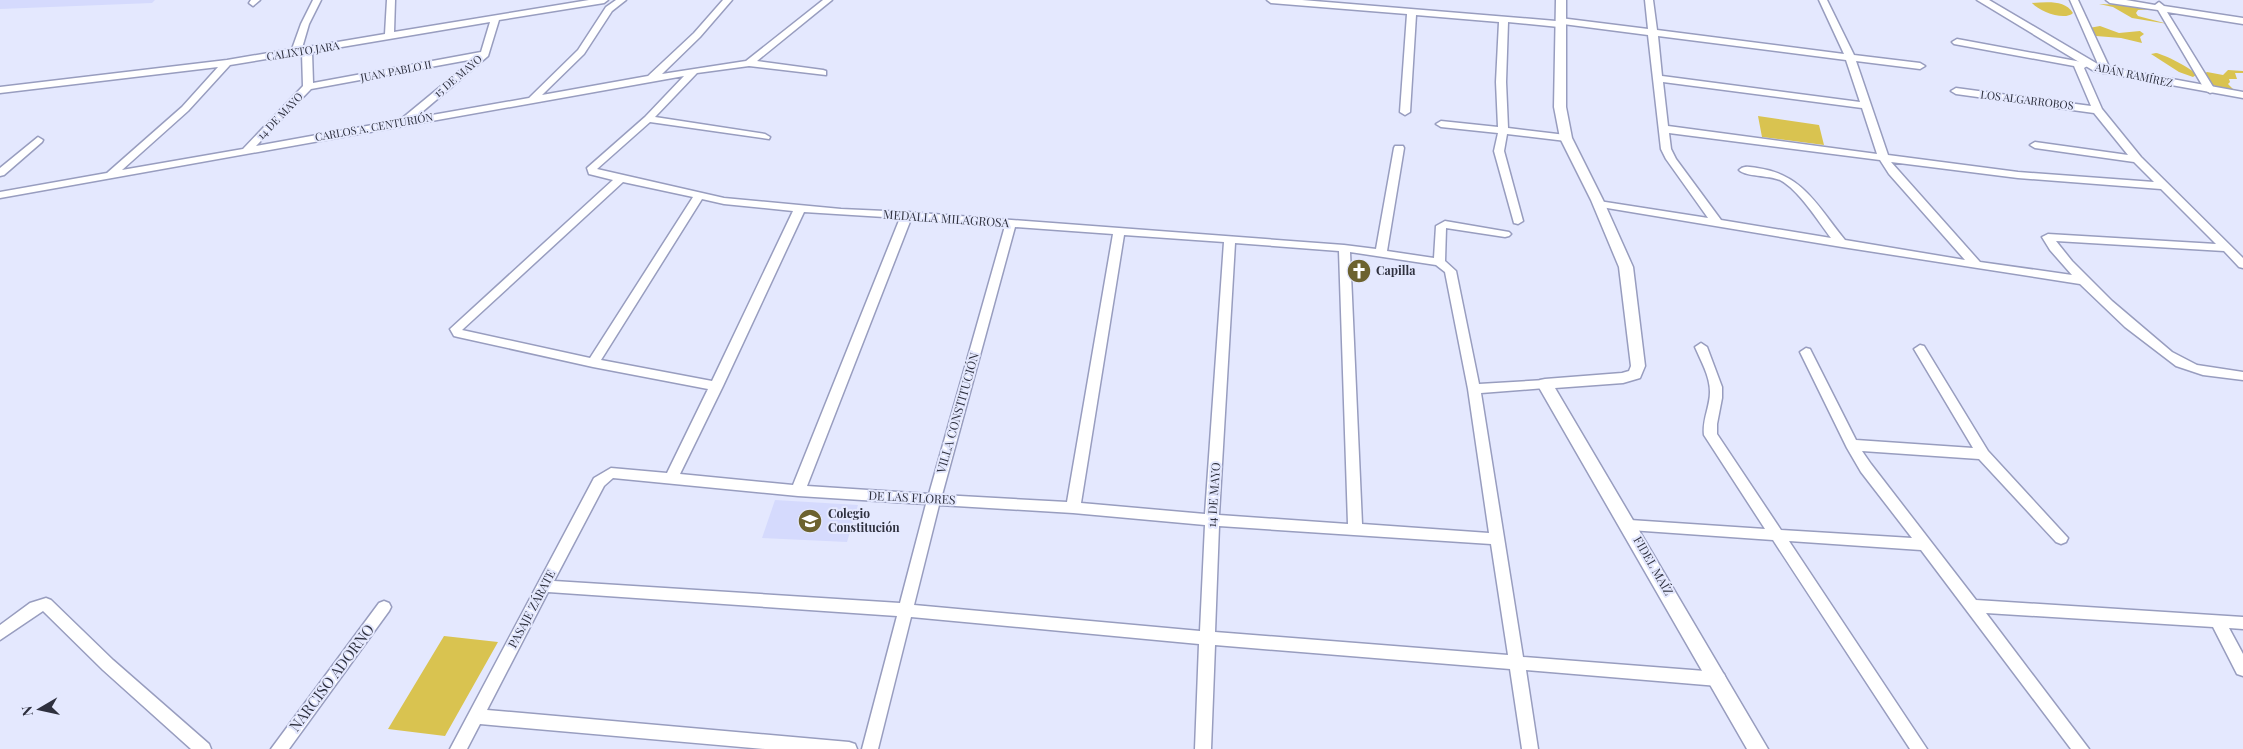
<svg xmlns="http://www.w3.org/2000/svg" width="2243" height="749" font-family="'Playfair Display',serif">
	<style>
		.built { fill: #d5dafd }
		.green { fill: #d9c350 }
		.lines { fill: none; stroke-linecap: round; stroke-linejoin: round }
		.minor-casing { stroke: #989dbf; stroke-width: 3 }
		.tertiary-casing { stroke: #989dbf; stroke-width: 3 }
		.minor { fill: #fff; fill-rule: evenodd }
		.tertiary { fill: #fff; fill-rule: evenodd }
		.labels { text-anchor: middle; stroke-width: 4; stroke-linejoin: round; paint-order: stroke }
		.far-street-label { font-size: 11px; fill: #2e303e; stroke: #e4e8fe }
		.street-label { font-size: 12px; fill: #2e303e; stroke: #e4e8fe }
		.poi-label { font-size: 12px; font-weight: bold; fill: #2e303e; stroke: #e4e8fe; text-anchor: start }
		.near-street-label { font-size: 15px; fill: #2e303e; stroke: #e4e8fe }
	</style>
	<rect width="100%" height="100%" fill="#e4e8fe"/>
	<!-- built -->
	<path class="built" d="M0,0H155L152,3L0,9Z
		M775,500L858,505L847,542L762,538Z"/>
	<!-- green -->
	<path class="green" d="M2032,3C2048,2 2065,0 2073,13C2065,21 2040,12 2032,3Z
		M2142,3L2149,4L2158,9L2138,10L2136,13L2138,16L2168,24L2132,18L2113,7L2099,4L2126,5Z
		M2100,26L2119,33L2140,31L2144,34L2140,37L2142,43L2121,38L2096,36L2090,33L2089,28Z
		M2156,53C2163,54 2194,69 2196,75L2193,77L2179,72L2151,54Z
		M2228,70L2243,71V73H2235L2237,79H2229L2230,82L2228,84L2235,91L2212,85L2204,74L2207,72L2223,75Z
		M1758,116L1819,125L1824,145L1762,137Z
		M444,636L498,642L445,736L388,729Z"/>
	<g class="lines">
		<!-- minor casing -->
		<g class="minor-casing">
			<path id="minor" d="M251,0H260L253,6L249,3Z
				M313,0H321L309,24L302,48L385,34L387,0H395L394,32L589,0H608L604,3L499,20L488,56L415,118L529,98L578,50L606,7L616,0H626L612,11L584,54L542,95L648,76L694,33L723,0H732L700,37L662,74L746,61L823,0H832L757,61L823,70L826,71V75L749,66L697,73L655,117L765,134L770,137L769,139L650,122L597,169L724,198L841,209L907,212L1344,245L1376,249L1394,148L1395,146H1403L1404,148L1387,251L1434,258L1436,226L1445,221L1509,232L1511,234L1509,236L1505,237L1446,228L1445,261L1456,271L1479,384L1545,380L1551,384L1545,388L1481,393L1523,657L1718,672L1724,674L1726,679L1724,684L1718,686L1526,670L1538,749H1522L1510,669L1215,645L1211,749H1195L1199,644L911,617L878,749H862L897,616L548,592L487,710L849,742L855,744L857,749H765L480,724L467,749H450L594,478L611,468L667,473L708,389L593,367L458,337L454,336L450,329L613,180L589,174L587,168L645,117L684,76L0,198V192L107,173L182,107L218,67L0,93V87L227,60L292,49L301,24ZM490,22L481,52L313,83L312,52ZM302,53L303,86L243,149L122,170L188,111L230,65ZM474,59L400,120L256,146L311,89ZM623,182L693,197L590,358L462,330ZM702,199L724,204L793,211L712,381L601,360ZM804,212L900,218L793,485L680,474L723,386ZM911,219L1005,226L929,494L807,486ZM1015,227L1113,234L1067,502L942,495ZM1124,235L1224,242L1205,514L1081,503ZM1235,243L1339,251L1348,524L1219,515ZM1350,252L1436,265L1445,272L1468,389L1489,533L1362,524ZM613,478L798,496L926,504L900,603L554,581L604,486ZM939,505L1073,513L1205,525L1200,631L914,605ZM1219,526L1491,544L1508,655L1215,632Z
				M1267,0H1302L1556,21L1560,18L1648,29L1645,0H1653L1657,30L1844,54L1819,0H1827L1854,55L1920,63L1925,66L1920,69L1856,61L1888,155L2018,172L2154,182L2134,162L2035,148L2030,145L2035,142L2128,155L2094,113L1956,94L1951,91L1956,88L2091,106L2074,66L1954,44L1952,42L1957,39L2087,63L2089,65L2084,68L2102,109L2141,157L2243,258V268L2239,267L2224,251L2056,241L2072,261L2112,301L2172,352L2197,365L2243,372V380L2203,375L2176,366L2125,327L2080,284L1842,247L1595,206L1594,204L1599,201L1708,218L1666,159L1661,149L1648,35L1563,24L1559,27L1508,22L1506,82L1508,128L1566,135L1571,138L1566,141L1507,134L1504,151L1523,221L1518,224L1514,223L1494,151L1498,133L1441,127L1436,124L1441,121L1498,127L1496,82L1499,22L1416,15L1410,112L1405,115L1400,112L1407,14L1271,3ZM1658,36L1846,60L1860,102L1662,76ZM1663,82L1862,108L1877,154L1668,126ZM1669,133L1880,160L1889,174L1965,260L1845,240C1818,207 1803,174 1757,168C1750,167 1744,165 1739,170C1746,177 1768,175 1780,180C1799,190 1818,221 1831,238L1721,220L1676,159L1671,149ZM1891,162L2018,178L2161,189L2216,244L2048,234L2042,237L2050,250L2072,275L1980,262Z
				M2070,0H2078L2111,71L2109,73H2103L2101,71Z
				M2106,0H2126L2155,5L2159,2L2164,6L2243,18V24L2167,12L2215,90L2213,92L2210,93L2205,90L2158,10L2110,3Z
				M38,137L43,140L42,142L4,175L0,176V168Z
				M1701,343L1707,347L1722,387V398L1717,424V434L1781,530L1912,538L1861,472L1847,448L1800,352L1806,348L1810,349L1856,440L1973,448L1914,349L1920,345L1924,346L1988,451L2068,538L2066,542L2061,544L2056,542L1979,459L1862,451L1871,464L1976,600L2243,617V629L2229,628L2243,654V676L2237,674L2213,627L1986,613L2089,749H2071L1921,550L1789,541L1927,749H1910L1773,540L1630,530L1625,529L1623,525L1625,521L1630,520L1765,529L1704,435C1702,420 1710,407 1710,392C1710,376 1701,361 1695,347Z
				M46,598L51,600L113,660L209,744L211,749H191L103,670L43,611L0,640V625L30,603Z
				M384,601L389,603L391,607L389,611L289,749H271L379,603Z"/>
		</g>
		<!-- tertiary casing -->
		<g class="tertiary-casing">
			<path id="tertiary" d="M1556,0H1566V107L1572,138L1603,200L1633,267L1645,366L1640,378L1623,383L1555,388L1768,749H1747L1537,384L1540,380L1545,379L1622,373L1629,371L1631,366L1619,267L1591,200L1560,138L1554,107Z
				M1977,0H1989L2101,66L2243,92V98L2094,71Z"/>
		</g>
		<!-- minor -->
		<use href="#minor" class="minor"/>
		<!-- tertiary -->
		<use href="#tertiary" class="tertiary"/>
	</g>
	<!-- icons -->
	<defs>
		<g id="church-disc" transform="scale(1.25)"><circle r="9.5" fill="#6c622f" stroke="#e4e8fe"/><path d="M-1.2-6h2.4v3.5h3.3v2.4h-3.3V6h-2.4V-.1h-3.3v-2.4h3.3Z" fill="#fff"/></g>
		<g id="school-disc" transform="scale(1.25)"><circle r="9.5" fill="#6c622f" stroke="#e4e8fe"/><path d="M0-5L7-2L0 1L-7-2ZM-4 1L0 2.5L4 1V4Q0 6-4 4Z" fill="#fff"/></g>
	</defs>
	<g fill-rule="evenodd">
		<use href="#church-disc" x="1359" y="271"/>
		<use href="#school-disc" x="810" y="521"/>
	</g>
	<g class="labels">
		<!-- far-street labels -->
		<g class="far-street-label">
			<text transform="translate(303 51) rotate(-9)" y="4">CALIXTO JARA</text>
			<text transform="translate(396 71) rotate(-11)" y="4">JUAN PABLO II</text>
			<text transform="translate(2134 75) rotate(12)" y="4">ADÁN RAMÍREZ</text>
			<text transform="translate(458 76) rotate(-40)" y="4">15 DE MAYO</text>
			<text transform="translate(2027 100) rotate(7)" y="4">LOS ALGARROBOS</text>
			<text transform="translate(280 116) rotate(-46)" y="4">14 DE MAYO</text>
			<text transform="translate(374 127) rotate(-10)" y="4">CARLOS A. CENTURIÓN</text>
		</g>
		<!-- street labels -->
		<g class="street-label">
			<text transform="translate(946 219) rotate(4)" y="4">MEDALLA MILAGROSA</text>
			<text transform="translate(958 413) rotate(-74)" y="4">VILLA CONSTITUCIÓN</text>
			<text transform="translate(1214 495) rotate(-86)" y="4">14 DE MAYO</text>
			<text transform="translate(912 498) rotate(3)" y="4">DE LAS FLORES</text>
			<text transform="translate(1653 566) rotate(60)" y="4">FIDEL MAÍZ</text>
			<text transform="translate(532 609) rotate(-62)" y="4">PASAJE ZÁRATE</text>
		</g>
		<!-- poi labels -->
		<g class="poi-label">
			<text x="1376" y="275">Capilla</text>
			<text x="828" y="518">Colegio<tspan x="828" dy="14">Constitución</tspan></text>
		</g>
		<!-- near-street labels -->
		<g class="near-street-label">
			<text transform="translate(332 678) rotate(-53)" y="5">NARCISO ADORNO</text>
		</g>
	</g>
	<!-- north arrow -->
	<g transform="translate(40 709) rotate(261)" stroke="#e4e8fe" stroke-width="4" paint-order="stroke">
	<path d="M0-4L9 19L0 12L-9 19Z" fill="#2e303e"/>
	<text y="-8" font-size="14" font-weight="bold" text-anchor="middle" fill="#2e303e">N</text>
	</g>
</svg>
